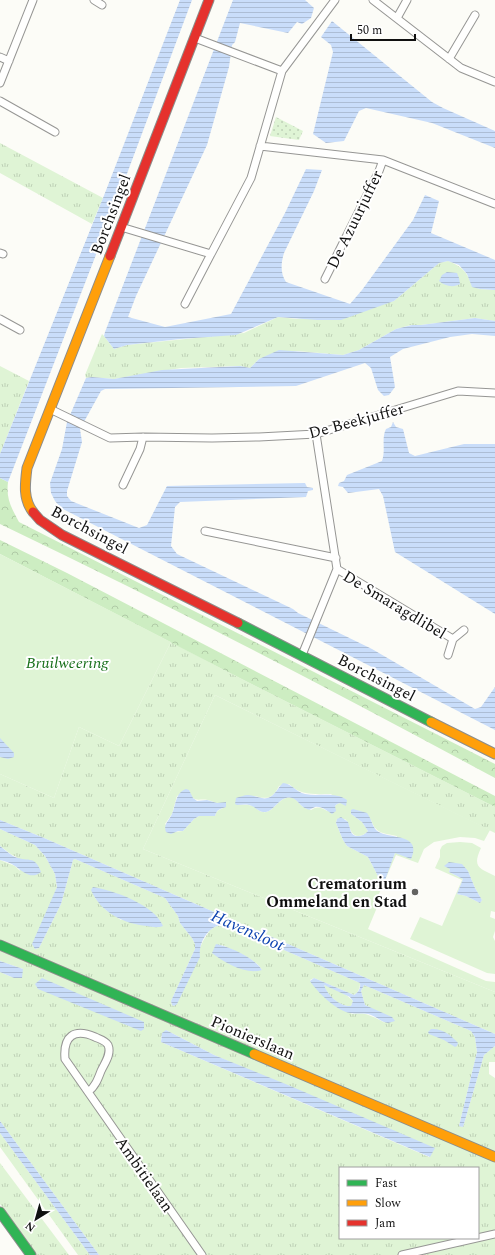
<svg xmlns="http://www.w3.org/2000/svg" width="495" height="1255" font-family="Spectral,serif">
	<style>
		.grass { fill: url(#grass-tufts); fill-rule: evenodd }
		.forest { fill: url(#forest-crowns) }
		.park { fill: url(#park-dots) }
		.garden { fill: #dff4d5; fill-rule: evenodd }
		.water { fill: url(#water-rules); fill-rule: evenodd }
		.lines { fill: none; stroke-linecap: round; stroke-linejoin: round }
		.street-casing { stroke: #969694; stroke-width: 9 }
		.fast-casing { stroke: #8d8d8b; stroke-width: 11 }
		.slow-casing { stroke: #8d8d8b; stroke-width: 11 }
		.jam-casing { stroke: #8d8d8b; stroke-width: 11 }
		.street { stroke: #fffffe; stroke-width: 7 }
		.fast { stroke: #30b455; stroke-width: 9 }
		.slow { stroke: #ff9f0a; stroke-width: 9 }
		.jam { stroke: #e5322d; stroke-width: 9 }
		.poi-dot { fill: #636361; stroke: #fff; stroke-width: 1.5 }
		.labels { text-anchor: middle; stroke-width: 4; stroke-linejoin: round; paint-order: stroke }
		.street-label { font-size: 16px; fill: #101010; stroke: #fff }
		.park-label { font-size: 16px; font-style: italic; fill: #19701b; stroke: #fff }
		.poi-label { font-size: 16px; font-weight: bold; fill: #101010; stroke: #fff; text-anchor: end }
		.water-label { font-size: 17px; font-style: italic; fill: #0c42b0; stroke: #fff }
	</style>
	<defs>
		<pattern id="grass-tufts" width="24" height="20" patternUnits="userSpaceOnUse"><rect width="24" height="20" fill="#dff4d5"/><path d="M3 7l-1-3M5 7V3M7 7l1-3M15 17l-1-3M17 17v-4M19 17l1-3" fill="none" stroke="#bed0b6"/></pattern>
		<pattern id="forest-crowns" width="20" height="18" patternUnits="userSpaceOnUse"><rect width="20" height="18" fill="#cdedc2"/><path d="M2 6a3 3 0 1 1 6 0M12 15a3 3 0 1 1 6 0" fill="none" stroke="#afcaa6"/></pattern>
		<pattern id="park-dots" width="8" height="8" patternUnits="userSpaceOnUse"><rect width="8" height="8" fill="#dff4d5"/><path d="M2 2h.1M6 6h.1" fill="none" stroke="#bed0b6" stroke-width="1.8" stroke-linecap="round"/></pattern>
		<pattern id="water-rules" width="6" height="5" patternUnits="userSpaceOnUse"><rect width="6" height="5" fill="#c9ddfa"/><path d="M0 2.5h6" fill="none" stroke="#acbdd5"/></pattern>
	</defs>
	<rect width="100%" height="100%" fill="#fcfcf7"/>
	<!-- grass -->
	<path class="grass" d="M0,143L103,198L92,224L0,173Z
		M448,261C463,267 467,272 472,286L480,289L495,290V321L475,318L421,325H411L396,329L359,350L343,355L297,351L259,359L250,368L240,366L181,368L114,379L92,377L86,378L85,375L102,334L104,336L114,349L127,345L244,333L278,317L297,319L394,301L439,263Z
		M0,366L29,381L0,454Z
		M171,642L226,671L495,807V833L215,695L143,849L495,992V1034L44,838L0,820V774L54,798L79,727L119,746Z
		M0,829L35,845L45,856L55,874L57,887L35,949L39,948L61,904L73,860L75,859L165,898L178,916L180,923L192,938L195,944V949L171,1001L172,1005L174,1006L203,941L210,930L220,924L226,925L360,983C360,988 358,993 354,995L314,978L310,980L317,989L352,1014C364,1011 374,1017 385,1023L371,1008L365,1005L361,991L364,985L471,1031L475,1037L477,1052L459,1126L463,1127L484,1055L495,1046V1062H489V1074L495,1078V1255H99L0,1121V972L14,978L23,969L0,961V860L15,866L20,871L17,857L12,855L0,846ZM93,888C113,891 134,899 150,911L121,920L106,910L95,898ZM222,945C233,950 256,959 262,970C243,967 228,966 213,952ZM166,1030L214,1055L434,1149L429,1157L161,1042V1037ZM340,1168H478V1238H340Z
		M323,985C330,986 349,995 353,1001L351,1006C339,1007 328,995 323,985Z
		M0,1133L90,1255H78L0,1147Z
		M0,1163L69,1255H35L0,1204Z"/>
	<!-- forest -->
	<path class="forest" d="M0,478L8,482C6,499 11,507 19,522L495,764V778C331,690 168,604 0,524Z
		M0,540L67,573L495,796V807L226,671L0,554Z"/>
	<!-- park -->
	<path class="park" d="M276,117L303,131L299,140L270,136Z"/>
	<!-- garden -->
	<path class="garden" d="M0,554L171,642L119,746L79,727L54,798L0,774Z
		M215,695L490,830L484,841L475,838L460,837L434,842L424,849L418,863L396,855L375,903L378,905L368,929L486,981L495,982V992L143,849ZM289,784C301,796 315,794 331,794L340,803L337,804L335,806L327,811C321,807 317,806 311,810C308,809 304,808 302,806C298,803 297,799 293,798C279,794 274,814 263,812C260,812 257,809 255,807C249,804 243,805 237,805L255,796C268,800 273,798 279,786ZM189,790C193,804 198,798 208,800C215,802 221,805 226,807C220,809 217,810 215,816H199L194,819L183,831L174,832L165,824L172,814L177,796ZM351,814L371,820C376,834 383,833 397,836L395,853L385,879L378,876L368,857L347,846L343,840L336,823L337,819H345C349,823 349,827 351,831C355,839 364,836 368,831L362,822Z
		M460,842L472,843L481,848C472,867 479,868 495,876V912L491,911L490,917L495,919V931L493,937L495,941V974L487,973L410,939L420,917L442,926L462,880L435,868L440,857V850L442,846L447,843ZM450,869L468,871L475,888L482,900L480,903L466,896L457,894L463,879L449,872Z"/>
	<!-- water -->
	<path class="water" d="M180,0H192L116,203L8,482L0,478V454L103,198Z
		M233,0H305L314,8L311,18L302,24L297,22L288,33L240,23L235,42L232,45L229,67L207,145L136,296L128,317L165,327L231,314L285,213L306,169L322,170L314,191L284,253C281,263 280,273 286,282L350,304L362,290L413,220L425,195L439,201L431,233L495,260V290L480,289L472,287L467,274L459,265L448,261L439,263L394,301L341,320H317L278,317L236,335L180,339L127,345L114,349L104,336L105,332Z
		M332,21L432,102L443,108L495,131V148L432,123L366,108L359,111L344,141L326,143L313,134L333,52L331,45L321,37Z
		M447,272L457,273L459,278L460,284C453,288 445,286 439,281L442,275Z
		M475,318L495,321V336L472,334L450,337L403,349L390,357L395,387L389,395L384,396L378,390L371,368L365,363L296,386L105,389L101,391L80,429L82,442L67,491V496L71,501L139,528L147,525L167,486L305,483L307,487L313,488V490L308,491L306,497L180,502L175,507L171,546L177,554L293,609L298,613L372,649L475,709L481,707L495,687V730L61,508L55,501L51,493L50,483L62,449L67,422L86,378L92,377L114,379L162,370L240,366L250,368L259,359L279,350L343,355L359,350L396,329L412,325H421Z
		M393,422L396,427L403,429L409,453L415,456L464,444H495V614L395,552L383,496L379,489L348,493L343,487L338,486L339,483L344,481L347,475L382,461C386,450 381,439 386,429L391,427Z
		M0,738L14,753V757L8,759L0,757Z
		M283,783C291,783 296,792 305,794C319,797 334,791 347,800L346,806L340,803L337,804L335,806L336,811L332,814C327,811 322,806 315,807C312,808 310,811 307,809C298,806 297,795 286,798C278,800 274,810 266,812C259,813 255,806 249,805C245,804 241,805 237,805L235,804L236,798C240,797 244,795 248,795C255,795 263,801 270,797C276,794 278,787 283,783Z
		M186,789L189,790L193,798L197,801L207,800L217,803L226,802V807C220,809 217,809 215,816H199L194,819L183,831H178L171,834L166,832C163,824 169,821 172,814C176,805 175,793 186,789Z
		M353,809L367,813C371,818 372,825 376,830C387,840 423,832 411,859L395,853L385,880L378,876L368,857L347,846L343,840L336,823L337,819L341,817L348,822C349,825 350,829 351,832C355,839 364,836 368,831L362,822L351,814V810Z
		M0,820L44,838L495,1034V1046L484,1055L463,1127L459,1126L477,1052L475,1037L471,1031L364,985L361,991L365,1005L392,1017L395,1021L388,1023C381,1022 376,1016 368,1014C362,1013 356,1014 350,1013C337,1011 317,992 310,981L314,978L354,995C358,993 361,988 360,983L226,925C210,923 198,942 200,957L177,1004L174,1006L172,1005L171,1001L195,949V944L192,938L180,923L178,916L165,898L75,859L73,860L61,904L39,948L35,949L32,944L57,887L55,874L45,856L35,845L0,829ZM324,985L350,997L353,1001L351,1006C340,1007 327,995 324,985Z
		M0,846C4,849 8,853 13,856C27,863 35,854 41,872C32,880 23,872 15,866C11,863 5,861 0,860Z
		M449,862L462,864L468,871L475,888L482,900L480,903L466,896L457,894L463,879L449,872L450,869L444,866Z
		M93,887C113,890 155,905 163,926C158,928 152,927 147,926C124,924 100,912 91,890Z
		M216,944C229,946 256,959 262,970C246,975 225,963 212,953Z
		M0,961L23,969L22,978H14L0,972Z
		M42,978L144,1022V1029L141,1031L38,989L35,984Z
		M431,1029C442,1028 451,1035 458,1043L457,1046L455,1047L444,1040L429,1034L428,1032Z
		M166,1030L214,1055L288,1085L435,1148L430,1157L161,1042L162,1033Z
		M0,1121L99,1255H90L0,1133Z"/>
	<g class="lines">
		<!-- street casing -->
		<g class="street-casing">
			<path id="street" d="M94,0L102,5
				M373,0L461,68L495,82
				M397,18L407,0
				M195,38L282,71L335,0
				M0,57L9,61
				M449,59L475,15
				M0,83L33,0
				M0,101L55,132
				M260,146L383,160L495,204
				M121,227L211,254L251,178L282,71
				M0,253L3,254
				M325,279L379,171L383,160
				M185,304L211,254
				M0,319L20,330
				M50,409L110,438L143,437L212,438L259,437L316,434L458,391L495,393
				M123,485L140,449L143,437
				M205,531L336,558
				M337,569L453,639
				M302,655L337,569L316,434
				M448,655L453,639L464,630
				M88,1092C95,1087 98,1079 101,1071C104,1064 112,1054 108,1045C105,1040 99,1039 95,1037C74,1028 63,1036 65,1059L202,1255
				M402,1255L495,1234"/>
		</g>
		<!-- fast casing -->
		<g class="fast-casing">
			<path id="fast" d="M238,623L431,722
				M0,945L254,1054
				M0,1212L31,1255"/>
		</g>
		<!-- slow casing -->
		<g class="slow-casing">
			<path id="slow" d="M33,512C23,499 25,484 27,468L110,256
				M431,722L495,754
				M254,1054L495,1157"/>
		</g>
		<!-- jam casing -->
		<g class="jam-casing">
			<path id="jam" d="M110,256L209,0
				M33,512L40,520L62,535L238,623"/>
		</g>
		<!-- street -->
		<use href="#street" class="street"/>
		<!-- fast -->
		<use href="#fast" class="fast"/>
		<!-- slow -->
		<use href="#slow" class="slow"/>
		<!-- jam -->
		<use href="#jam" class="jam"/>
	</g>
	<!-- markers -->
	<circle class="poi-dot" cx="415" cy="892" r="4"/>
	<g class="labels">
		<!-- street labels -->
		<g class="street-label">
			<text transform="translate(110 214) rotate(-69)" y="6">Borchsingel</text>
			<text transform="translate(354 219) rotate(-64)" y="6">De Azuurjuffer</text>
			<text transform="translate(356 420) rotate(-15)" y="6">De Beekjuffer</text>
			<text transform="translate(90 529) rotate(28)" y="6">Borchsingel</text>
			<text transform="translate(395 604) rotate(31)" y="6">De Smaragdlibel</text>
			<text transform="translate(377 677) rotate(27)" y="6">Borchsingel</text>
			<text transform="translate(253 1037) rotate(23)" y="6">Pionierslaan</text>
			<text transform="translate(145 1174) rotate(55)" y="6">Ambitielaan</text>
		</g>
		<!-- park labels -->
		<g class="park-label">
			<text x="67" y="668">Bruilweering</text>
		</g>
		<!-- poi labels -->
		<g class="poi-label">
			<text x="407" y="889">Crematorium<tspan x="407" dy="18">Ommeland en Stad</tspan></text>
		</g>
		<!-- water labels -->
		<g class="water-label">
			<text transform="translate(248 930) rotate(24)" y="6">Havensloot</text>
		</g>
	</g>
	<!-- legend -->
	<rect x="339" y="1167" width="140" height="72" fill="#ffffff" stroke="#9f9f9f"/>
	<rect x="347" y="1180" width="20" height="6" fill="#30b455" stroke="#9f9f9f"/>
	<text x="375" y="1187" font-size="12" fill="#101010">Fast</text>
	<rect x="347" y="1200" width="20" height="6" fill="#ff9f0a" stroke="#9f9f9f"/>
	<text x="375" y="1207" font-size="12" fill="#101010">Slow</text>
	<rect x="347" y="1220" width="20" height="6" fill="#e5322d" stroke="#9f9f9f"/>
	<text x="375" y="1227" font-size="12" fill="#101010">Jam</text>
	<!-- north arrow -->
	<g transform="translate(36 1219) rotate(217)" stroke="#ffffff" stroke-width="3" paint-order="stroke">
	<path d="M0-3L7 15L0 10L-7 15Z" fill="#101010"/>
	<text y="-6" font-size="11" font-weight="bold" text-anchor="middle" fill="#101010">N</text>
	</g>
	<!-- scale -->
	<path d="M351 34v6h64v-6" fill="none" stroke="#101010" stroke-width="2"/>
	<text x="357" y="34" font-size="12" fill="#101010" stroke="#ffffff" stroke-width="3" paint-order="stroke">50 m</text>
</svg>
